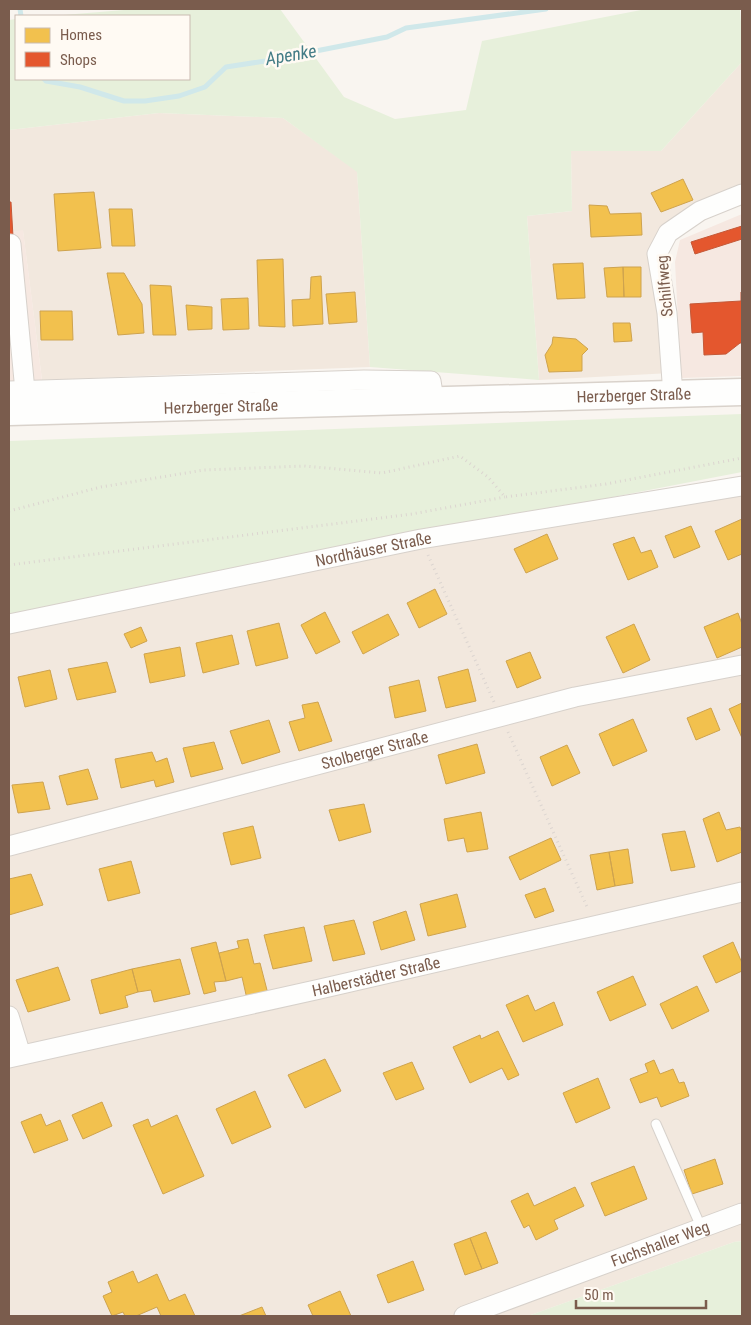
<svg xmlns="http://www.w3.org/2000/svg" width="751" height="1325" font-family="'Roboto Condensed',sans-serif">
	<style>
		.residential { fill: #f2e8de }
		.commercial { fill: #f6e8e1 }
		.green { fill: #e7f0db }
		.homes { fill: #f2c14e; stroke: #cea34e }
		.shops { fill: #e4572e; stroke: #c45837 }
		.lines { fill: none; stroke-linecap: round; stroke-linejoin: round }
		.stream { stroke: #d0e8ea; stroke-width: 5 }
		.lane-casing { stroke: #d7d1cb; stroke-width: 11 }
		.street-casing { stroke: #d7d1cb; stroke-width: 21 }
		.secondary-casing { stroke: #d9d2cb; stroke-width: 29 }
		.path { stroke: #dcd5d0; stroke-width: 3; stroke-dasharray: 1 4; stroke-linecap: butt }
		.lane { stroke: #fefefd; stroke-width: 9 }
		.street { stroke: #fefefd; stroke-width: 19 }
		.secondary { stroke: #fefefd; stroke-width: 26 }
		.labels { text-anchor: middle; stroke-width: 5; stroke-linejoin: round; paint-order: stroke }
		.street-label { font-size: 16px; fill: #7a5c4d; stroke: #fffaf3 }
		.water-label { font-size: 18px; font-style: italic; fill: #437c86; stroke: #fffaf3 }
	</style>
	<rect width="100%" height="100%" fill="#f9f5f0"/>
	<!-- residential -->
	<path class="residential" d="M742,62V194L700,211L657,253L671,373L539,380L527,216L572,211L571,151H661Z
		M159,113L283,118L357,171L370,367L42,380L23,231L9,232V130Z
		M742,486V1241L734,1242L528,1316H9V624Z"/>
	<!-- commercial -->
	<path class="commercial" d="M742,214V376L681,378L675,262L680,240Z
		M23,230L42,380L9,383V232Z"/>
	<!-- green -->
	<path class="green" d="M136,9H280L344,97L395,119L466,110L482,41L646,9H740L742,35V62L661,151H571L572,211L527,216L539,380L370,367L357,172L283,118L159,113L9,130V20L16,19V79H189V16H51Z
		M742,414V472L9,614V441Z
		M742,1241V1316H528L734,1242Z"/>
	<!-- homes -->
	<path class="homes" d="M683,179L693,200L661,212L651,193Z
		M94,192L101,248L58,251L54,194Z
		M589,205L607,206L610,214L641,213L642,235L591,237Z
		M109,209H132L135,246H112Z
		M283,259L285,327L259,326L257,260Z
		M583,263L585,298L557,299L553,264Z
		M623,267H641V297H624Z
		M623,267L624,297H607L604,268Z
		M107,273H124L142,304L144,333L118,335Z
		M321,276L323,324L293,326L292,300L310,299L311,277Z
		M150,285L171,286L176,335H153Z
		M355,292L357,322L329,324L326,294Z
		M248,298L249,329L223,330L221,299Z
		M186,305L212,307V329L188,330Z
		M40,311H72L73,340H41Z
		M613,323H630L632,341L614,342Z
		M553,337L576,339L588,349L582,355V371L549,372L545,355L552,344Z
		M742,519V554L728,560L715,531Z
		M691,526L700,547L674,558L665,536Z
		M547,534L558,559L526,573L514,549Z
		M634,537L641,553L651,550L658,567L628,580L613,544Z
		M435,589L447,614L419,628L407,603Z
		M325,612L340,642L316,654L301,625Z
		M738,613L742,624V647L717,658L704,627Z
		M388,614L399,635L363,654L352,632Z
		M279,623L288,658L256,666L247,631Z
		M634,624L650,660L623,673L606,637Z
		M141,627L147,641L131,648L124,634Z
		M232,635L239,664L203,673L196,643Z
		M180,647L185,676L150,683L144,654Z
		M530,652L541,678L517,688L506,661Z
		M107,662L116,692L77,700L68,669Z
		M468,669L476,701L446,708L438,677Z
		M50,670L57,699L25,707L18,677Z
		M419,680L426,711L395,718L389,687Z
		M318,702L332,741L299,751L289,722L305,718L302,705Z
		M742,703V738L729,709Z
		M711,708L720,730L696,740L687,718Z
		M633,719L647,751L613,766L599,734Z
		M269,720L280,752L242,764L230,731Z
		M214,742L223,769L191,777L183,748Z
		M477,744L485,773L446,784L438,755Z
		M567,745L580,773L552,786L540,757Z
		M152,752L156,762L167,758L174,782L156,787L154,780L121,788L115,759Z
		M88,769L98,799L67,805L59,776Z
		M43,782L50,809L18,813L12,785Z
		M364,804L371,832L339,841L329,810Z
		M481,812L488,849L467,852L464,838L448,841L444,819Z
		M719,812L726,830L740,827L742,833V852L717,862L703,819Z
		M253,826L261,858L231,865L223,833Z
		M685,831L695,867L671,871L662,834Z
		M551,838L561,860L520,880L509,857Z
		M628,849L633,883L615,886L609,852Z
		M609,852L615,886L597,890L590,855Z
		M131,861L140,893L108,901L99,869Z
		M31,874L43,905L9,915V879Z
		M545,888L554,911L535,918L525,895Z
		M457,894L466,927L428,936L420,904Z
		M406,911L415,940L381,950L373,922Z
		M354,920L365,954L333,961L324,926Z
		M304,927L312,961L273,969L264,935Z
		M248,939L254,964L260,963L268,994L247,999L242,977L226,981L219,953L239,948L237,941Z
		M216,942L226,981L214,982L216,991L204,994L191,948Z
		M733,942L742,963V971L716,983L703,956Z
		M180,959L190,994L154,1002L151,990L138,992L132,969Z
		M58,967L70,1000L28,1012L16,980Z
		M132,969L138,992L125,996L128,1007L100,1014L91,980Z
		M633,976L646,1005L610,1021L597,992Z
		M697,986L709,1011L672,1029L660,1004Z
		M528,995L535,1011L554,1002L563,1025L523,1042L506,1005Z
		M498,1031L519,1075L508,1080L502,1068L470,1083L453,1047L480,1035L481,1039Z
		M325,1059L341,1091L305,1108L288,1075Z
		M654,1060L660,1074L673,1069L679,1083L684,1082L689,1096L661,1107L657,1097L640,1103L630,1079L648,1072L645,1064Z
		M412,1062L424,1089L396,1100L383,1073Z
		M598,1078L610,1108L576,1123L563,1093Z
		M255,1091L271,1127L232,1144L216,1109Z
		M102,1102L112,1126L83,1139L72,1115Z
		M41,1114L46,1126L60,1120L68,1140L34,1153L21,1122Z
		M177,1115L204,1176L163,1194L133,1125L148,1119L151,1127Z
		M715,1159L723,1184L692,1194L684,1170Z
		M634,1166L647,1199L605,1216L591,1183Z
		M575,1187L584,1206L554,1220L558,1229L536,1240L529,1225L524,1228L511,1201L528,1193L534,1206Z
		M486,1232L498,1263L482,1269L470,1238Z
		M470,1238L482,1269L465,1275L454,1244Z
		M413,1261L424,1290L388,1303L377,1275Z
		M133,1271L138,1283L157,1274L169,1301L185,1294L195,1316H161L157,1307L136,1316H125L123,1312L112,1316L103,1296L112,1292L108,1282Z
		M340,1291L351,1316H313L308,1305Z
		M262,1307L266,1316H239Z"/>
	<!-- shops -->
	<path class="shops" d="M9,202H11L13,237H9Z
		M742,226V239L695,254L691,242Z
		M741,292H742V343H740L726,354L704,355L703,332L692,333L690,304L741,301Z"/>
	<g class="lines">
		<!-- stream -->
		<path class="stream" d="M20,9L21,16
			M44,79L46,81L80,87L124,101H145L179,96L205,87L226,67L265,61L387,37L406,28L546,9"/>
		<!-- lane casing -->
		<g class="lane-casing">
			<path id="lane" d="M656,1124L701,1227"/>
		</g>
		<!-- street casing -->
		<g class="street-casing">
			<g id="street">
				<path d="M9,244H11L25,391"/>
				<path d="M9,391L364,380L431,381L434,400"/>
				<path d="M673,395L667,313L657,254L668,233L700,211L742,194"/>
				<path id="s1" d="M9,624L421,539L742,486"/>
				<path id="s2" d="M9,846L575,697L742,665"/>
				<path d="M9,1016L21,1055"/>
				<path id="s3" d="M9,1058L320,989L742,892"/>
				<path id="s4" d="M464,1316L742,1213"/>
			</g>
		</g>
		<!-- secondary casing -->
		<g class="secondary-casing">
			<g id="secondary">
				<path id="s5" d="M9,412L742,392"/>
			</g>
		</g>
		<!-- path -->
		<path class="path" d="M9,511L101,487L204,470L304,466L382,473L460,456L488,477L505,497L606,484L742,458
			M428,555L494,702
			M9,565L412,514L505,497
			M508,732L588,909"/>
		<!-- lane -->
		<use href="#lane" class="lane"/>
		<!-- street -->
		<use href="#street" class="street"/>
		<!-- secondary -->
		<use href="#secondary" class="secondary"/>
	</g>
	<g class="labels">
		<!-- street labels -->
		<g class="street-label">
			<text transform="translate(664 286) rotate(-95)" y="6">Schilfweg</text>
			<text dy="6" stroke="none"><textPath href="#s5" startOffset="625">Herzberger Straße</textPath></text>
			<text dy="6" stroke="none"><textPath href="#s5" startOffset="212">Herzberger Straße</textPath></text>
			<text dy="6" stroke="none"><textPath href="#s1" startOffset="372">Nordhäuser Straße</textPath></text>
			<text dy="6" stroke="none"><textPath href="#s2" startOffset="378">Stolberger Straße</textPath></text>
			<text dy="6" stroke="none"><textPath href="#s3" startOffset="376">Halberstädter Straße</textPath></text>
			<text dy="6" stroke="none"><textPath href="#s4" startOffset="209">Fuchshaller Weg</textPath></text>
		</g>
		<!-- water labels -->
		<g class="water-label">
			<text transform="translate(291 55) rotate(-10)" y="6">Apenke</text>
		</g>
	</g>
	<!-- border -->
	<rect width="751" height="1325" fill="none" stroke="#7a5c4d" stroke-width="20"/>
	<!-- legend -->
	<rect x="15" y="15" width="175" height="65" fill="#fffaf3" stroke="#cabbb1"/>
	<rect x="25" y="28" width="25" height="15" fill="#f2c14e" stroke="#cabbb1"/>
	<text x="60" y="40" font-size="15" fill="#7a5c4d">Homes</text>
	<rect x="25" y="52" width="25" height="15" fill="#e4572e" stroke="#cabbb1"/>
	<text x="60" y="65" font-size="15" fill="#7a5c4d">Shops</text>
	<!-- scale -->
	<path d="M576 1300v8h130v-8" fill="none" stroke="#7a5c4d" stroke-width="2.5"/>
	<text x="584" y="1300" font-size="15" fill="#7a5c4d" stroke="#fffaf3" stroke-width="4" paint-order="stroke">50 m</text>
</svg>
